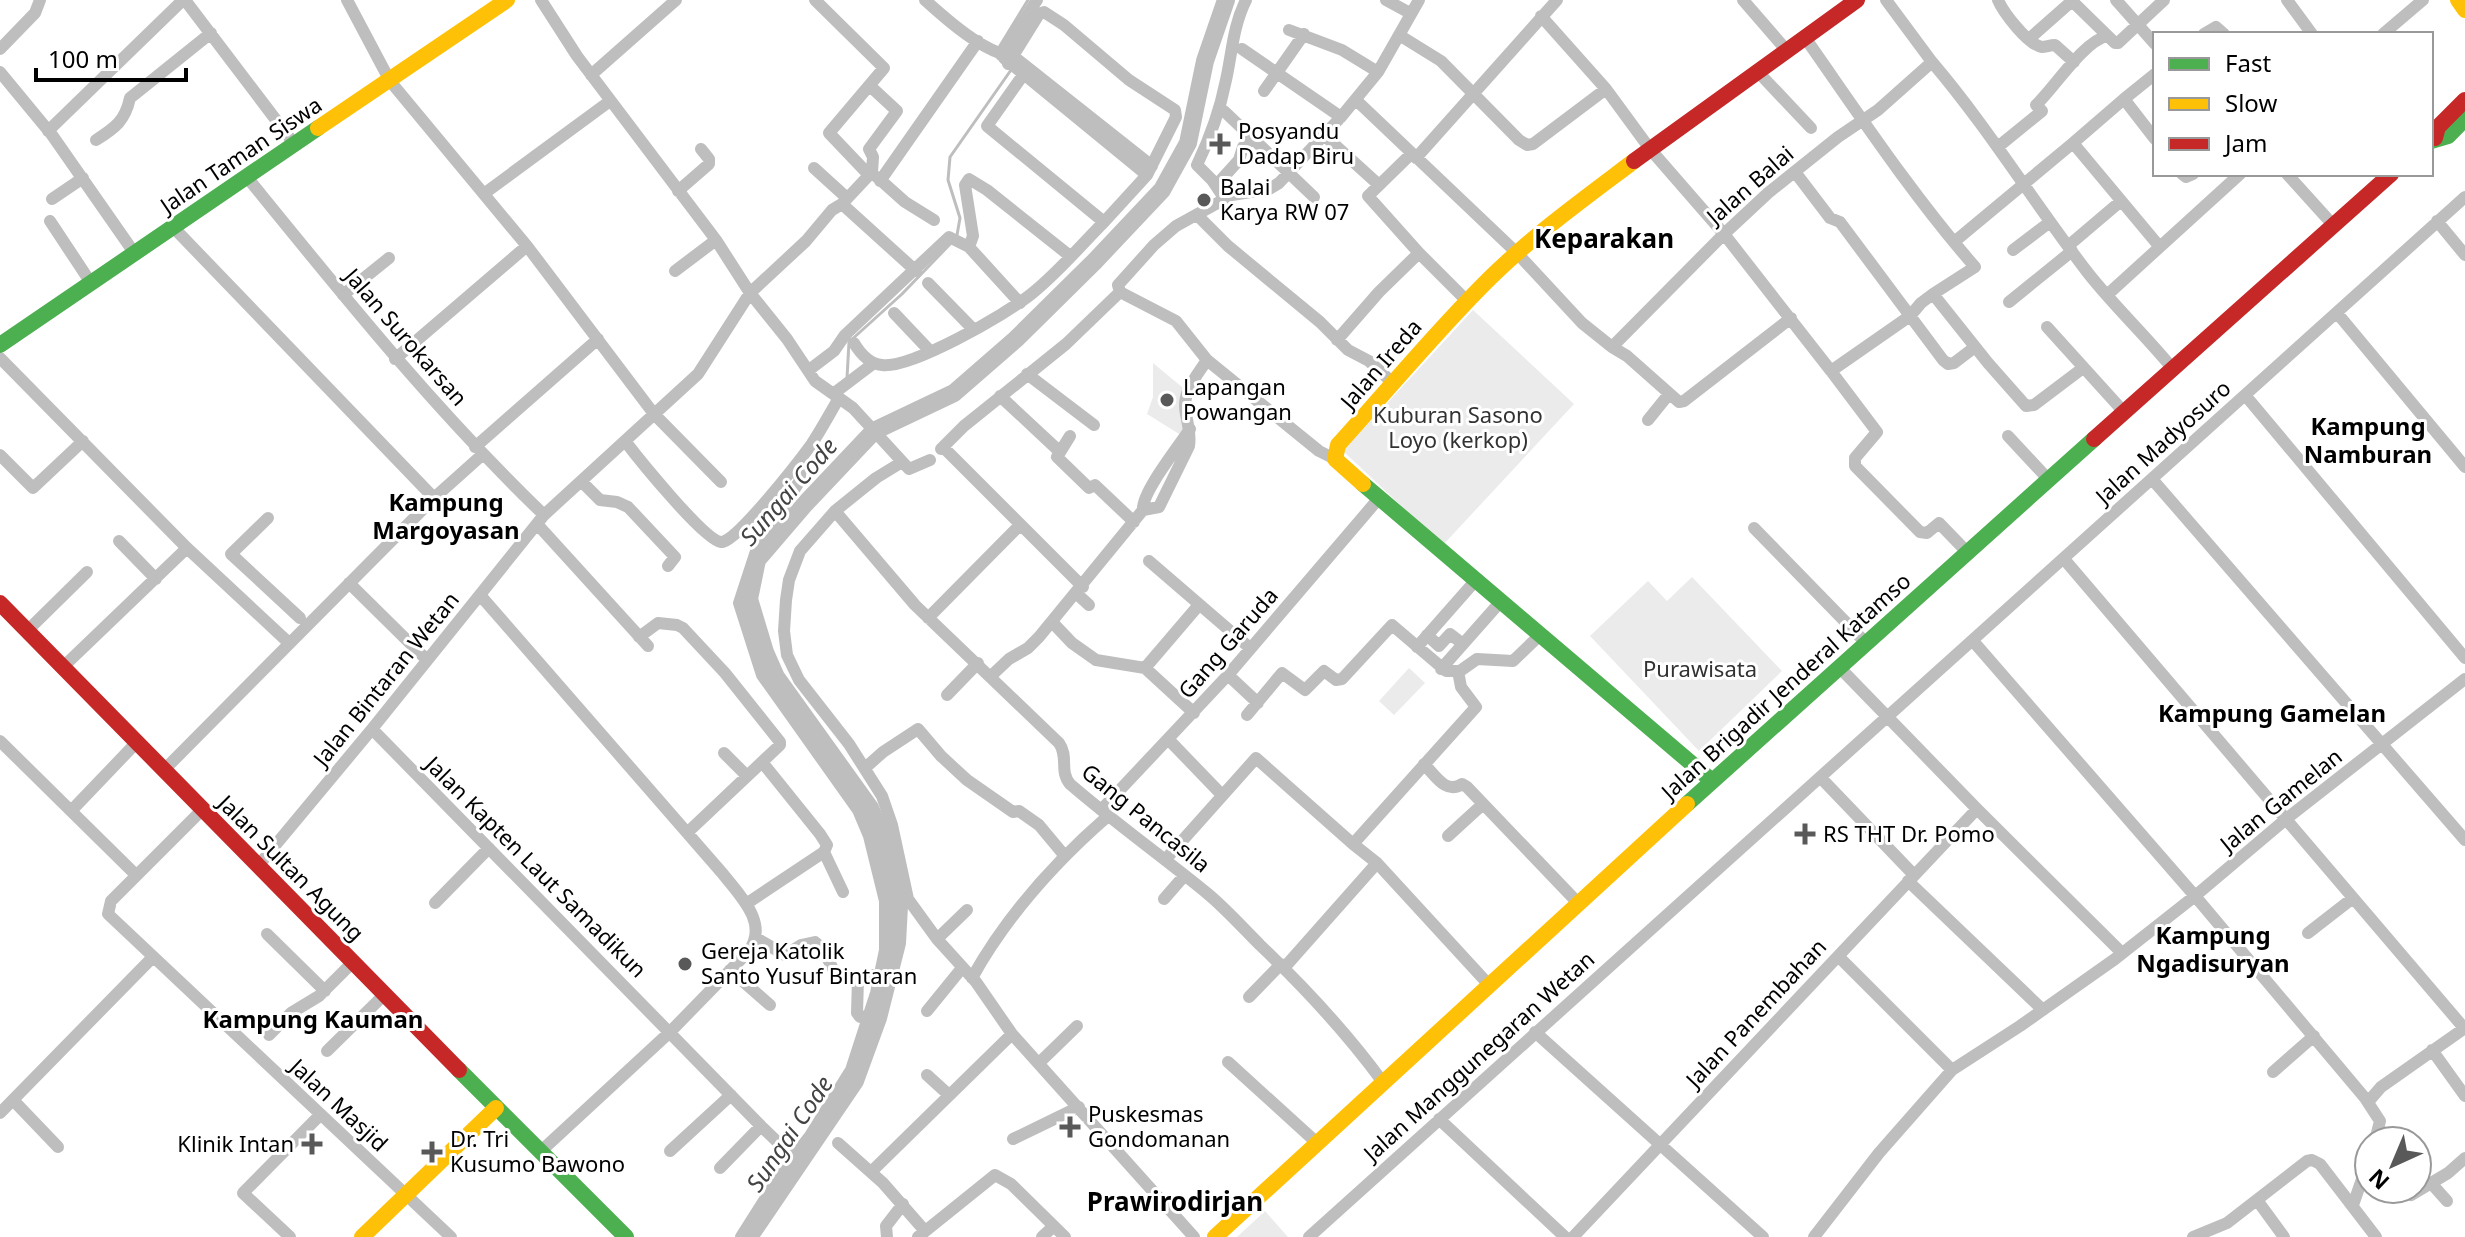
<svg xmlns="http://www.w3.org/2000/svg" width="2465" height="1237" font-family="'Noto Sans',sans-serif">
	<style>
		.green { fill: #ebebeb }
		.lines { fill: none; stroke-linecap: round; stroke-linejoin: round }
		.stream { stroke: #bebebe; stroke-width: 3 }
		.river { stroke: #bebebe; stroke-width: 18 }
		.street { stroke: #bebebe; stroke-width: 12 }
		.fast { stroke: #4caf50; stroke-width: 16 }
		.slow { stroke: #ffc107; stroke-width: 16 }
		.jam { stroke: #c62828; stroke-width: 16 }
		.poi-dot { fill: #595959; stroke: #fff; stroke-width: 3 }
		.labels { text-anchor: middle; stroke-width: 6; stroke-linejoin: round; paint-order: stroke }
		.poi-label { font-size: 22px; fill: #000; stroke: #fff; text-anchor: start }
		.street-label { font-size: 22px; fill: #000; stroke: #fff }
		.park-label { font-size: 22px; fill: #323232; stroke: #fff }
		.neighbourhood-label { font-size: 24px; font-weight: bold; fill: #000; stroke: #fff }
		.water-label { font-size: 24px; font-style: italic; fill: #434343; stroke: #fff }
		.quarter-label { font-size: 26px; font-weight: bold; fill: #000; stroke: #fff }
	</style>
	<rect width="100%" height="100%" fill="#fff"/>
	<!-- green -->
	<path class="green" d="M1473,310L1574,404L1443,545L1343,451Z
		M1153,363L1182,387L1184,437L1147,414L1153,397Z
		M1692,577L1782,671L1699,751L1590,636L1648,581L1667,601Z
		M1409,668L1425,683L1394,715L1379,701Z
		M1265,1211L1288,1237H1237Z"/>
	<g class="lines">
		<!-- stream -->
		<path class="stream" d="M998,49L1028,0
			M957,235L960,218L948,180L950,157L1011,70
			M847,378L849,342L902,294L953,241"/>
		<!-- river -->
		<path class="river" d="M749,1237L855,1081L878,1018L897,943L899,906L885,844L870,808L776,677L765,652L749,599L757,560L805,504L874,431L954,393L1016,339L1095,261L1162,190L1188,143L1205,61L1226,0"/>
		<!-- street -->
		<path class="street" d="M185,0L295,145
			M347,0L390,81L527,246L654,414L721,482
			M541,0L577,56L716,240L750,293L787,339L815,381L839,398C830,413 821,430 811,445C800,460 735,544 721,542C704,540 638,458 625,441
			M815,0L884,68L829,133L869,175
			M925,0C946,19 985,54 1013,56L1152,166
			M1386,0L1410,13
			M1743,0L1788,52
			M1998,0C2003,12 2028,45 2042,47C2046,47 2050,45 2055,45L2074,62
			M2116,0L2155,44
			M2287,0L2312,34
			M1541,16L1606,89L1650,149L1724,234L1831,371L1910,316L1921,303L1933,294L1975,267C1913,196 1860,116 1806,39
			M1289,30L1342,50L1378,72
			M2204,34L2216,27L2224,34
			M2383,34L2423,0
			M1399,35L1441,61L1519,140L1527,145L1533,144L1606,89
			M2029,39L2072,1L2115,43H2118L2164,0
			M0,49L35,13L40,0
			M1242,49L1341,117
			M1001,55L1037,0
			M1004,58L1147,175
			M1932,62C1989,129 2034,203 2088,273C2114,306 2146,336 2173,369
			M1008,64L1039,14L1044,12L1064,25L1129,80L1175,110L1176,117L1147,175L1104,222L987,126L1028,68
			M0,72L52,135L135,254
			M1759,73L1811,128
			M591,75L676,0
			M870,86L897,111L869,149L873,157L872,172
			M1264,91L1304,34
			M2124,99L2155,74
			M1356,100L1517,253L1582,323L1612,347L1724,234L1768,193L1838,137L1878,110L1932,62L1886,0
			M1224,111L1314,197
			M48,131L183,0
			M1325,136L1379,185
			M96,140C115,128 125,121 130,98L211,33
			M2073,143L2124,99L2155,139
			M1999,146L2042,111L2036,105C2054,88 2084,41 2107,36
			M1411,154L1368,196L1419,253L1466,300
			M1416,158L1557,0
			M814,168L847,198
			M1795,172L1830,218L1840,222L1943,360L1948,364L1954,363L1975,347
			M2182,174L2186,177L2193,174
			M2287,174L2334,226
			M246,176C342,294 434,409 544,515
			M877,177L905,202L934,220
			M1221,180L1239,160L1243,147L1252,139
			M880,181L978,41
			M678,191L709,164V159L701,149
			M485,193L610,101
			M1224,198L1212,180L1197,165C1210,138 1220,110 1226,80C1232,53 1233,26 1246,0
			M52,199L83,178
			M842,204L916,271
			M1197,215L1228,246L1320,322L1348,350L1369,361L1394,384
			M50,221L91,283
			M2437,221L2465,255
			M173,227L434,498
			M1954,242L2073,143L2159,246
			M2068,246L2121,201
			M2013,250L2050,222
			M675,271L716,240
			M928,283L973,329
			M1120,292L1176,321L1207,360L1319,451L1335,459
			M1933,294L1988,363L2026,406L2034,405L2083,368
			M343,295L389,258
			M2107,295L2240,174
			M2009,302L2072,251
			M1020,303L969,247L973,236L965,185L969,179L987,190L1070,256
			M894,313L930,351
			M2337,313L2465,467
			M2047,327L2123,411
			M1337,340L1379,292L1419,253
			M854,343C860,353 870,364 882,365C911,369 1006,314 1030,295C1057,274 1080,246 1104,222
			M1612,347L1627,356L1679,402L1684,401L1791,318
			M0,358L187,548L289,643
			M395,359L527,246
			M809,370L834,351L845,335L949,237L969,247
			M1831,371L1877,432L1855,458V466L1920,532L1927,533L1939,523L1968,553
			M1027,374L1094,425
			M833,394L874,363
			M2245,395L2465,658
			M1000,396L1059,451
			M839,398L853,408L909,469L930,460
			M1648,420L1669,394
			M1070,436L1057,457L1089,488L1095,485L1134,522
			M2008,436L2048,479
			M475,447L598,339
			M943,447L1083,587
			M941,449L964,426L1066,344L1120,292L1118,285L1154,245L1176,226L1232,195L1269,189L1279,183L1341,117L1378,72L1419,0
			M0,455L33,488L83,441
			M902,462L876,478L835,511L800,551L789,580L786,600L784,631L787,655L799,680L849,744L882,796L892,825L908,899L937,939L976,982L1012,1034L1194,1237
			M2152,479L2465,840
			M581,481L600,500L617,502L628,507L675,557L668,566
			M1143,510L1159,507L1189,446C1191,434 1188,426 1186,414C1181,393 1196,377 1207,360
			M835,511L915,605L1059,743C1069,757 1059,771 1070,784C1115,823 1163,857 1208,894C1227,910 1243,928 1260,945C1304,987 1346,1032 1382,1081
			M268,518L231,554L300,618
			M537,524L648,646
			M1754,528L1866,643
			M119,541L156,579
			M2064,559L2464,1028
			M1149,561L1250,648
			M349,583L426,659
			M1077,594L1089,605
			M480,595L723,874C740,896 770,924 748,952L670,1032L540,1152
			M928,618L1020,525
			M1052,622L1072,643L1096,660L1145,668L1194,713
			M27,631L87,572
			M1427,635L1439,646L1450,634L1463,644
			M639,637L658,623L677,625L683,628L725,673L780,742V745L688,832
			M1973,641L2195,896L2365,1098L2380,1121L2375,1141
			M1417,647L1476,580
			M63,667L187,548
			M1839,667L1977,809L2122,953
			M1145,668L1198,606
			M1441,669L1502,600
			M1458,671L1461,687L1476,707L1353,844L1377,863L1490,986
			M1228,675L1258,703
			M991,676L1009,659L1028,648L1039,637L1143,510C1141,493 1179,446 1190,429
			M947,695L978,663
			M1247,715L1282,673L1305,690L1324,671L1336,680L1342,679L1392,625L1446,671H1460L1477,659L1513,661L1541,634
			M372,729L761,1126L720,1168
			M1168,739L1222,795
			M0,741L136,875
			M724,753L747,776
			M762,762L820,834L827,845L824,852L843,892
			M1424,764C1435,775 1446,795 1462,784L1467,787L1579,904
			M865,768L883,752L918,729L941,756L967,780L1013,812L1019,811L1039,825L1064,855
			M164,770L434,498L482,455
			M1820,777L1914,875
			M202,810L111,901L108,914L451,1237
			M1101,810L1228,675L1380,497
			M71,811L137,742
			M1448,836L1483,804
			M1165,860L1256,758L1353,844
			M258,866L372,729L544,515L698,374L750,293L806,241L832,210L842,204L872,172
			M1908,881L2043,1010
			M1164,899L1184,876
			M435,903L489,848
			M746,904L824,852
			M2308,933L2353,898
			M267,934L325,991
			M756,938L785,955L801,945L815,942L822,948L832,967
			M937,939L967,910
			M1838,956L1952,1070
			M1284,968L1377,863
			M730,970L770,1005
			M972,978C1007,915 1054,863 1108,816
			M1249,997L1281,964
			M927,1011L962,968
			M869,1016L860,1017L857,1013L858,979L873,975L880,978
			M1535,1032L1763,1237
			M269,1035L291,1013L319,996L353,962
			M2432,1050L2465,1096
			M327,1051L385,994
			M1228,1062L1316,1142
			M1039,1063L1077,1026
			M2273,1072L2314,1036
			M927,1075L949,1095
			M13,1100L58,1147
			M2368,1102L2381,1087L2465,1028
			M0,1113L153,957
			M1439,1119L1565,1237
			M761,1126L793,1157
			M1013,1139L1079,1107
			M838,1143L883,1183L925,1231
			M670,1151L731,1095
			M871,1172L1012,1034
			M2431,1183L2447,1201
			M2404,1189L2411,1195L2448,1173L2465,1158
			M2257,1200L2284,1237
			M2353,1205L2369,1159
			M290,1237L243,1193L320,1115
			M741,1237L784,1169L810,1136L851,1070L876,993L885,950V901L869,836L858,810L762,675L739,603L757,548L799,482L803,456
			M887,1237L886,1226L903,1204
			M918,1237L995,1175L1011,1184L1065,1237
			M1042,1237L1054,1226
			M1309,1237L2465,197
			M1573,1237L1977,809
			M1814,1237L1879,1153L1952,1070L2020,1026L2115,959L2195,896L2286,819L2465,679
			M2193,1237L2227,1223L2307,1161L2312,1160L2320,1164L2376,1237"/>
		<!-- fast -->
		<path class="fast" d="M2431,141L2448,136L2465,119
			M0,345L318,128
			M1363,484L1711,780
			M1687,804L2094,439
			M459,1070L626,1237"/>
		<!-- slow -->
		<path class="slow" d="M2458,0L2465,10
			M318,128L507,0
			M1363,484L1335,459L1338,445C1389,389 1437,330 1491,277C1535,234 1585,198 1634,161
			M362,1237L496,1108
			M1215,1237L1687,804"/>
		<!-- jam -->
		<path class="jam" d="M2435,138L2438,127L2465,100
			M1634,161L1857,0
			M2094,439L2391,174
			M0,603L459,1070"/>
	</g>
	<!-- markers -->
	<g class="poi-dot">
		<path d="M1216 132h8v8h8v8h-8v8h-8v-8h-8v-8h8z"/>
		<circle cx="1204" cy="200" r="8"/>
		<circle cx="1167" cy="400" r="8"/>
		<path d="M1801 822h8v8h8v8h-8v8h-8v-8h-8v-8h8z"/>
		<circle cx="685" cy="964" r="8"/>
		<path d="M1066 1115h8v8h8v8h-8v8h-8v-8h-8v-8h8z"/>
		<path d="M308 1132h8v8h8v8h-8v8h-8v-8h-8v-8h8z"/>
		<path d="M428 1140h8v8h8v8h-8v8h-8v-8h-8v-8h8z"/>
	</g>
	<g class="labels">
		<!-- poi labels -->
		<g class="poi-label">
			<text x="1238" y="139">Posyandu<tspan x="1238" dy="25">Dadap Biru</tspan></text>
			<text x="1220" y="195">Balai<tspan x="1220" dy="25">Karya RW 07</tspan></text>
			<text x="1183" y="395">Lapangan<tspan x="1183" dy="25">Powangan</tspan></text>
			<text x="1823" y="842">RS THT Dr. Pomo</text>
			<text x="701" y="959">Gereja Katolik<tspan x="701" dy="25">Santo Yusuf Bintaran</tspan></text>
			<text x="1088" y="1122">Puskesmas<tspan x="1088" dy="25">Gondomanan</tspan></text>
			<text x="450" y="1147">Dr. Tri<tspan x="450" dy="25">Kusumo Bawono</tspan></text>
			<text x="294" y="1152" text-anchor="end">Klinik Intan</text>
		</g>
		<!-- street labels -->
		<g class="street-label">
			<text transform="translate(241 155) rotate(-34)" y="8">Jalan Taman Siswa</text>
			<text transform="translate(1750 185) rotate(-41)" y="8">Jalan Balai</text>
			<text transform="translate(406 337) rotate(49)" y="8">Jalan Surokarsan</text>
			<text transform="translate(1381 364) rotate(-49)" y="8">Jalan Ireda</text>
			<text transform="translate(2163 442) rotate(-42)" y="8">Jalan Madyosuro</text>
			<text transform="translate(1228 643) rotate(-49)" y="8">Gang Garuda</text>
			<text transform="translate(386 679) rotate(-51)" y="8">Jalan Bintaran Wetan</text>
			<text transform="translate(1786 686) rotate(-42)" y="8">Jalan Brigadir Jenderal Katamso</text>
			<text transform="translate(2281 800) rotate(-39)" y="8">Jalan Gamelan</text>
			<text transform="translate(1146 818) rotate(39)" y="8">Gang Pancasila</text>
			<text transform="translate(536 867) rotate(45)" y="8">Jalan Kapten Laut Samadikun</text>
			<text transform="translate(291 868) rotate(45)" y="8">Jalan Sultan Agung</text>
			<text transform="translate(1756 1013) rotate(-47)" y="8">Jalan Panembahan</text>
			<text transform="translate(1479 1056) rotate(-42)" y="8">Jalan Manggunegaran Wetan</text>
			<text transform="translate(339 1105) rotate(43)" y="8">Jalan Masjid</text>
		</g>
		<!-- park labels -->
		<g class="park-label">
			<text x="1458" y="423">Kuburan Sasono<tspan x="1458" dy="25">Loyo (kerkop)</tspan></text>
			<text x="1700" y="677">Purawisata</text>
		</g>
		<!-- neighbourhood labels -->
		<g class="neighbourhood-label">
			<text x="2368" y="435">Kampung<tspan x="2368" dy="28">Namburan</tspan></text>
			<text x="446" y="511">Kampung<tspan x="446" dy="28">Margoyasan</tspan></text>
			<text x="2272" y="722">Kampung Gamelan</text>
			<text x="2213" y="944">Kampung<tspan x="2213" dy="28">Ngadisuryan</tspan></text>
			<text x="313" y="1028">Kampung Kauman</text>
		</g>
		<!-- water labels -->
		<g class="water-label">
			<text transform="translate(789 492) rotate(-49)" y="8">Sungai Code</text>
			<text transform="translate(790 1134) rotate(-56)" y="8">Sungai Code</text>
		</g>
		<!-- quarter labels -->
		<g class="quarter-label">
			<text x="1604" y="248">Keparakan</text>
			<text x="1175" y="1211">Prawirodirjan</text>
		</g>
	</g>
	<!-- legend -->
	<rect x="2153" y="32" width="280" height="144" fill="#ffffff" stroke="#999999" stroke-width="2"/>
	<rect x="2169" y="58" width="40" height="12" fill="#4caf50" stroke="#999999" stroke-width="2"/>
	<text x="2225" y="72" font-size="24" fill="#000000">Fast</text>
	<rect x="2169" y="98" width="40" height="12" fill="#ffc107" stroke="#999999" stroke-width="2"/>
	<text x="2225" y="112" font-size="24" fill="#000000">Slow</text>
	<rect x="2169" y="138" width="40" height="12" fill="#c62828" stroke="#999999" stroke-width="2"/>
	<text x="2225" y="152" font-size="24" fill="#000000">Jam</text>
	<!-- north arrow -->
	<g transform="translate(2393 1165) rotate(224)"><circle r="38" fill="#ffffff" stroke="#999999" stroke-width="2"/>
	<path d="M0-6L14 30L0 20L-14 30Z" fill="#595959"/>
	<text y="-12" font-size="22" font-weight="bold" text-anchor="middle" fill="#000000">N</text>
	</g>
	<!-- scale -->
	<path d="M36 68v12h150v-12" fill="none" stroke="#000000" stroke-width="4"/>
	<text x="48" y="68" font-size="24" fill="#000000" stroke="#ffffff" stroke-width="6" paint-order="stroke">100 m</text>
</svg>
